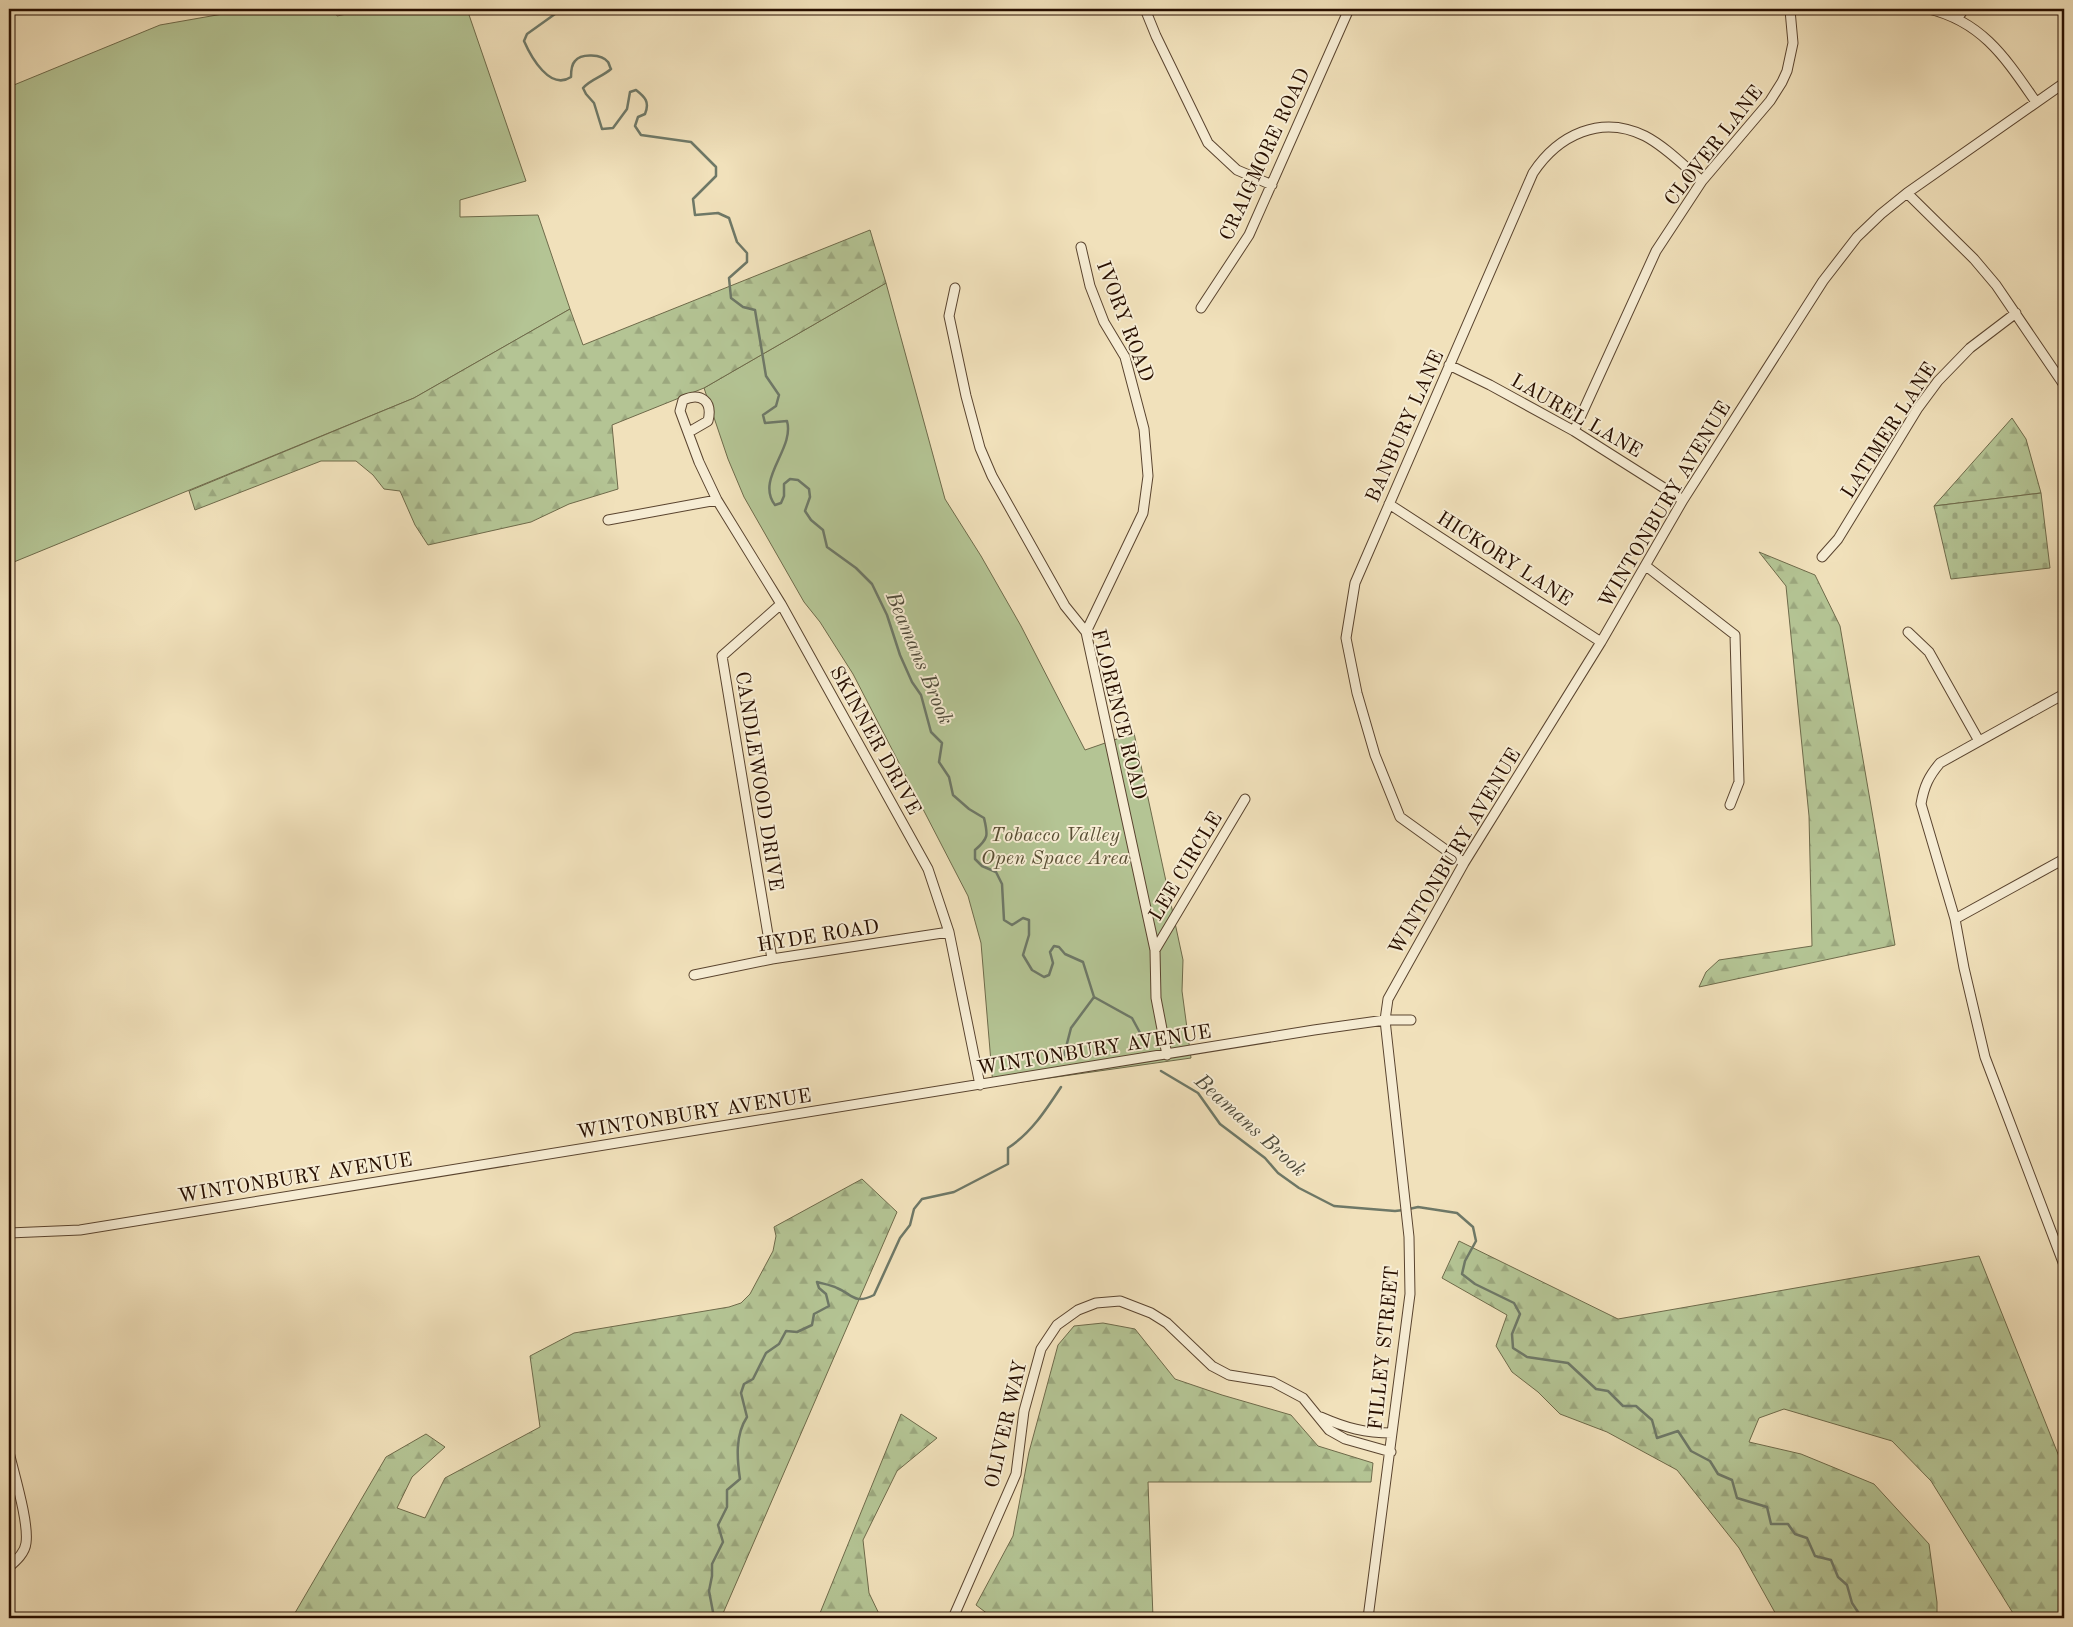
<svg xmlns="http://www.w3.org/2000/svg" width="2073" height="1627" font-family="'Old Standard TT',serif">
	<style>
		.green { fill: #b4c494; stroke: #6e6a4a }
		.forest { fill: url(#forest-firs); stroke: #6e6a4a }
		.cemetery { fill: url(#cemetery-stones); stroke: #6e6a4a }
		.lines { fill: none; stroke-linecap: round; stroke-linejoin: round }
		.stream { stroke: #6e7867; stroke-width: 2.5 }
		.minor-casing { stroke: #5a442f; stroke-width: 11 }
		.minor { stroke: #f6ecd3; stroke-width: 9 }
		.labels { text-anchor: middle; stroke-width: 4; stroke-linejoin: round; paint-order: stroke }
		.street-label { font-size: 20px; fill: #280f00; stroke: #f6ecd3 }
		.park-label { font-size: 20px; font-style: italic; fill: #594e34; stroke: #f6ecd3 }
		.water-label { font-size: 21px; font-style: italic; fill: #514c3c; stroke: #f6ecd3 }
	</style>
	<defs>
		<pattern id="forest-firs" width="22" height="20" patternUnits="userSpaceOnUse" patternTransform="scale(1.25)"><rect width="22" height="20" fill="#b4c494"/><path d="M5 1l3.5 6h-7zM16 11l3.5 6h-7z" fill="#9ba77e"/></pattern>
		<pattern id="cemetery-stones" width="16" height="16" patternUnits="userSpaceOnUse" patternTransform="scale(1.25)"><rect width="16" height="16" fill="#b4c494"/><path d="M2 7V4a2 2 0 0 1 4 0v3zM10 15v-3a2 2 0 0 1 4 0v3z" fill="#9ba77e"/></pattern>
	</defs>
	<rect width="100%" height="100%" fill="#f1e1bb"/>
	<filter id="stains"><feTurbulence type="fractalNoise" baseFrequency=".004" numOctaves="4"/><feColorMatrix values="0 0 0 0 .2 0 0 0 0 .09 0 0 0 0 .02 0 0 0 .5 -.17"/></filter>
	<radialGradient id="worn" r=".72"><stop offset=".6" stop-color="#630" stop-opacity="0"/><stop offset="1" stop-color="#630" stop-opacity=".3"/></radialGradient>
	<!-- green -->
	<path class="green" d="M251,9H335L337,16L370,9H467L526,181L460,200V217L538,215L570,309L414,398L9,564V87L160,25Z
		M886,283L945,499L981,556L1021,626L1085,750L1134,733L1183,960L1182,991L1191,1058L993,1086L981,943L968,896L853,674L820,622L804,602L744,497L728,459L704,388Z"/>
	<!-- forest -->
	<path class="forest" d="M870,230L886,283L704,388L612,425L618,489L569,504L531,522L428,545L415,525L400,491L384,489L373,475L356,461H321L195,510L189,491L414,398L570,309L583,345Z
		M2012,418L2026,439L2041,493L1934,506Z
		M1759,552L1815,575L1840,626L1895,945L1699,987L1706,972L1719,960L1812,946L1809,816L1786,586Z
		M862,1179L897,1212L721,1618H292L386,1457L426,1434L445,1447L412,1477L397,1508L425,1518L445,1478L540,1427L530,1356L574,1333L729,1307L741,1303L750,1294L773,1251L776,1236L774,1227Z
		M1459,1241L1618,1319L1979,1256L2064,1469V1618H2016L1931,1481L1892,1441L1784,1409L1759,1418L1749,1442L1801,1454L1874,1484L1929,1544L1937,1602V1618H1778L1739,1548L1677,1470L1607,1432L1560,1414L1538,1392L1512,1372L1496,1346L1507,1315L1442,1278Z
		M1103,1323L1135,1329L1175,1379L1222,1395L1291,1415L1318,1446L1373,1463L1371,1482H1148L1153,1618H993L976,1605L1013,1536L1029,1452L1058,1345L1074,1326Z
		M901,1414L937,1438L897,1471L863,1540L869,1593L881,1618H818Z"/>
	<!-- cemetery -->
	<path class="cemetery" d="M2041,493L2050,568L1951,579L1934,506Z"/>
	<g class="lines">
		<!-- stream -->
		<path class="stream" d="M562,9L527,34L524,41C531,57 550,91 571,77C571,72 571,65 575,61C581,53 602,54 608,62C609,63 610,68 611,69C602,77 591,79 583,88L586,94L594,103L602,129L613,128L627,109L630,92L636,90C645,97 650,102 645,114L638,117L635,126L641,135L691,142L716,167V176L693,199L695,215L718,213L729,218L737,242L747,253V262L729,278L731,298L743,307L755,310L766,376L779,395L776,406L763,415L765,423L787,421C795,449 755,479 775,505L781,503L784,496V484L790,479L798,480L809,489L810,497L805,511L811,520L823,530L827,547L856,568L872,584L887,615L900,655L912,682L921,695L931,732L942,743L939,762L949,777L953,795L969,809L984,818C988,835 989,838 975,850V859L982,866L996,872L1002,884L1004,920L1012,925L1023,918L1029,920V935L1023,955L1032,970L1044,977L1049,975L1053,963L1050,952L1054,946L1059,947L1065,954L1083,962L1094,997L1132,1018L1145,1042
			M1064,1055L1071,1028L1094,997
			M1161,1071L1198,1093L1220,1124L1265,1158L1278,1173L1299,1188L1334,1206L1395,1211L1404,1210
			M1409,1209L1418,1207L1457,1213L1473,1227L1476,1241L1465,1261L1462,1274L1475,1284L1514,1303L1520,1314L1512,1334L1513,1348L1527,1357L1568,1363L1596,1389L1608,1391L1623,1406H1636L1652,1420L1657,1438L1678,1431L1691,1451L1710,1461L1718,1474L1732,1480L1737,1498L1767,1507L1771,1524H1788L1795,1534L1807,1538L1815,1556L1831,1560L1838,1577L1847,1585L1852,1603L1862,1618
			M709,1618L713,1612L709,1591L712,1576V1564L723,1542L718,1525L727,1507V1490L740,1479C737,1459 735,1435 747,1417L741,1393L744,1384L753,1379L766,1353L779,1344L786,1331L797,1332L812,1325L814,1314L829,1306L826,1294L819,1288L817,1282C824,1284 831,1285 837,1288C852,1294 854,1305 874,1295L900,1238L910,1225L914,1209L922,1199L954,1192L1008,1164V1148C1031,1133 1046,1110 1061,1087"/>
		<!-- minor casing -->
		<g class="minor-casing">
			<path id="minor" d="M1145,9L1156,36L1208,143L1237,170L1272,185
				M1760,9H1808
				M1929,9C1983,22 2006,59 2036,102
				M1957,19L1964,9
				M1907,193L1974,259L1996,285L2064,385
				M1081,247L1090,286L1104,322L1125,357L1144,429L1148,476L1143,513L1086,632
				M955,288L949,316L966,396L980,448L992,476L1065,606L1086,632L1155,950L1156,998L1167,1055
				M1201,308L1249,235L1349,9
				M1449,365L1490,385L1574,431L1683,500
				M1574,431L1656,251L1702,181L1770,101L1782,82L1787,71L1793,43L1790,10
				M689,432L708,421C713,401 701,392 683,400L680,411L699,462L717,500L781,604L928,869L949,932L980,1085
				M1389,504L1601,642
				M608,520L717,500
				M1822,557L1838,539L1918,408L1938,381L1970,348L2016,313
				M1646,566L1735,635L1739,782L1730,805
				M1908,632L1929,652L1979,741
				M2064,694L1940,763C1929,776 1924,786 1921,804L1955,919L1964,968L1985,1057L2064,1265
				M1464,863L1400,817L1375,755L1357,693L1346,638L1355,583L1533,173C1558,135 1601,114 1645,136C1666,147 1684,166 1702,181
				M1955,919L2064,859
				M1155,950L1245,799
				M772,959L722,656L781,604
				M694,975L772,959L949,932
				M9,1233L80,1230L1314,1030L1385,1020H1411
				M1321,1417C1346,1428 1365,1433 1392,1433
				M9,1452C14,1474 29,1522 26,1543C25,1553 16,1561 9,1567
				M953,1618L1016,1474L1024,1411L1041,1349L1057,1325L1078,1310L1096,1303L1120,1301L1151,1313L1167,1323L1212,1366L1229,1375L1273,1382L1303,1398L1329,1430L1345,1439L1391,1452
				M1368,1618L1410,1294L1409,1237L1385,1020L1388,999L1464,863L1601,642L1683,500L1823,281L1857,237L1881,214L1907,193L2064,83"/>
		</g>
		<!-- minor -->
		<use href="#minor" class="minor"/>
	</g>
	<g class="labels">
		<!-- street labels -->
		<g class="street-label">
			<text transform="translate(1713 145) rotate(-52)" y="7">CLOVER LANE</text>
			<text transform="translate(1264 154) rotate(-65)" y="7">CRAIGMORE ROAD</text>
			<text transform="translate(1126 321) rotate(69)" y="7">IVORY ROAD</text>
			<text transform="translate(1577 415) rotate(30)" y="7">LAUREL LANE</text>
			<text transform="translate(1404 426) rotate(-66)" y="7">BANBURY LANE</text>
			<text transform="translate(1888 430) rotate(-57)" y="7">LATIMER LANE</text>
			<text transform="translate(1664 504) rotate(-59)" y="7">WINTONBURY AVENUE</text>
			<text transform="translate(1505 558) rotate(33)" y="7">HICKORY LANE</text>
			<text transform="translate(1120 714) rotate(76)" y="7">FLORENCE ROAD</text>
			<text transform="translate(876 740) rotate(61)" y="7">SKINNER DRIVE</text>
			<text transform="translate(760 781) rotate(81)" y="7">CANDLEWOOD DRIVE</text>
			<text transform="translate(1454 851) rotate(-59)" y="7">WINTONBURY AVENUE</text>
			<text transform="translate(1185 866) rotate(-59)" y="7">LEE CIRCLE</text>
			<text transform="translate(818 935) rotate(-9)" y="7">HYDE ROAD</text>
			<text transform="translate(1094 1049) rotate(-9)" y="7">WINTONBURY AVENUE</text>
			<text transform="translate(694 1113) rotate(-9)" y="7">WINTONBURY AVENUE</text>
			<text transform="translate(295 1177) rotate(-9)" y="7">WINTONBURY AVENUE</text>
			<text transform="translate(1383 1348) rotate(-84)" y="7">FILLEY STREET</text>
			<text transform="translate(1005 1424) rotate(-77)" y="7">OLIVER WAY</text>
		</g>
		<!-- park labels -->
		<g class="park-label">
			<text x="1055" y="841">Tobacco Valley<tspan x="1055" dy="23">Open Space Area</tspan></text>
		</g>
		<!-- water labels -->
		<g class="water-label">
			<text transform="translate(920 658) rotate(67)" y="7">Beamans Brook</text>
			<text transform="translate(1251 1125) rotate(42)" y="7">Beamans Brook</text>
		</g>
	</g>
	<!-- margin -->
	<rect width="2073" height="1627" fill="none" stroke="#f1e1bb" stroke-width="30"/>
	<rect x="10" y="10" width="2053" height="1607" fill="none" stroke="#280f00" stroke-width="2.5"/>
	<rect x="15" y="15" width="2043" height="1597" fill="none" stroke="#280f00"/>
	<rect width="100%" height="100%" filter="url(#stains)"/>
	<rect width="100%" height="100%" fill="url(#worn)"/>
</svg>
